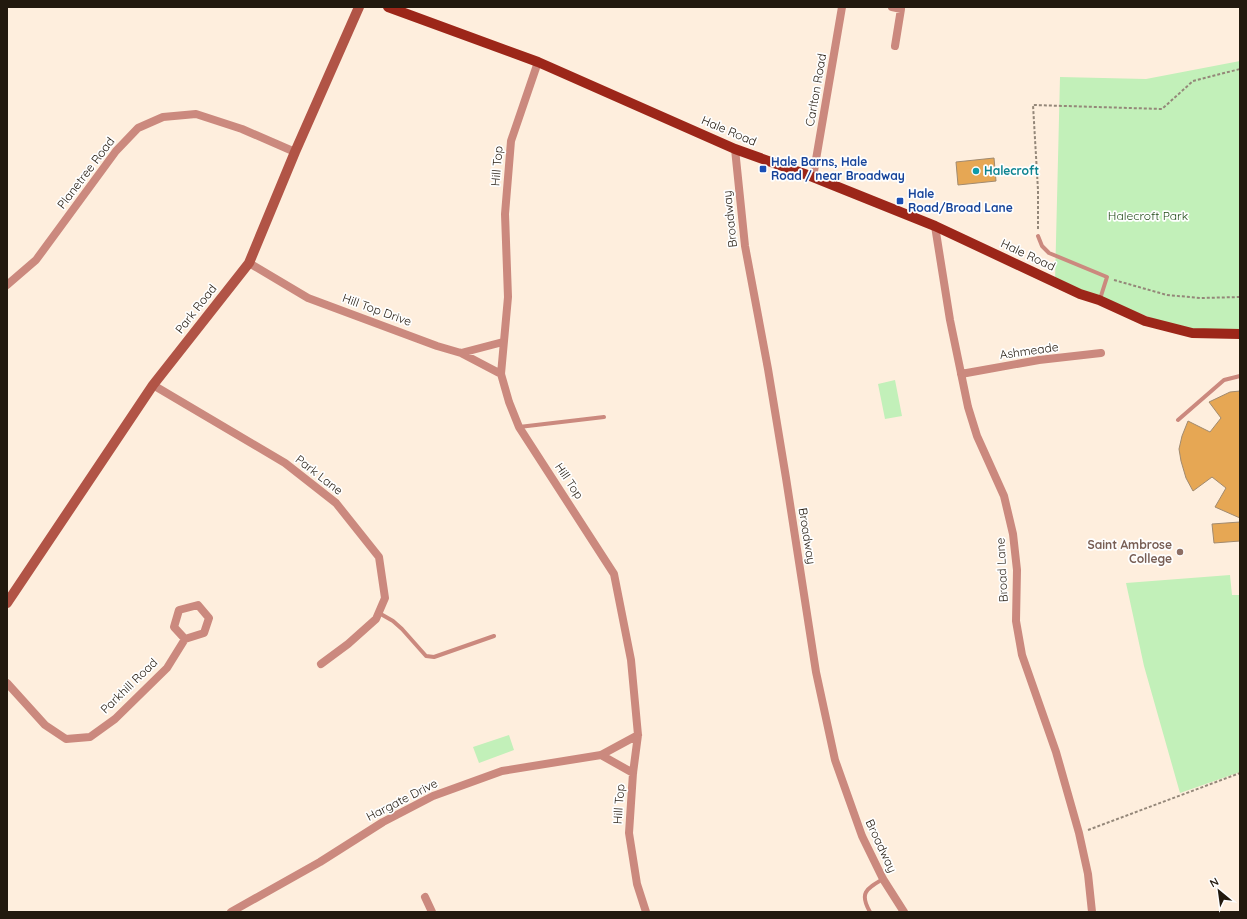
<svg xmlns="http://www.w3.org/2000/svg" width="1247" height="919" font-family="Quicksand,sans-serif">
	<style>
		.green { fill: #c2f0b9 }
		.building { fill: #e6a754; stroke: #a18a6f }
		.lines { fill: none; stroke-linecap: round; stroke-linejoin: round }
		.path { stroke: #948779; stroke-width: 2; stroke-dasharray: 3 2; stroke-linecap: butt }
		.service { stroke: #cb897e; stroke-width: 4 }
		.minor { stroke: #cb897e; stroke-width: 8 }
		.secondary { stroke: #b15446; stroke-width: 10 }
		.primary { stroke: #9c2619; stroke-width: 10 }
		.transit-dot { fill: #1a4fb4; stroke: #fefefe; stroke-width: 1.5 }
		.culture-dot { fill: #0f9aa8; stroke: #fefefe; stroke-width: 1.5 }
		.education-dot { fill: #8d6e63; stroke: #fefefe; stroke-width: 1.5 }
		.labels { text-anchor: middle; stroke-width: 3.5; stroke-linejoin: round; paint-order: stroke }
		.street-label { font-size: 12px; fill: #22190e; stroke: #fefefe }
		.transit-label { font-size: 12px; font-weight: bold; fill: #164399; stroke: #fefefe; text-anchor: start }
		.culture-label { font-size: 12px; font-weight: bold; fill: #0d838f; stroke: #fefefe; text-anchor: start }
		.park-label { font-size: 12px; fill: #214b18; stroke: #fefefe }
		.education-label { font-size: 12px; font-weight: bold; fill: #785e54; stroke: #fefefe; text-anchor: end }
	</style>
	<rect width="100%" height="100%" fill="#feeedd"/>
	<!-- green -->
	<path class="green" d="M1240,61V334L1192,333L1055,282L1060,77L1146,79Z
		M895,380L902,416L885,419L878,384Z
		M1230,575L1232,595H1240V772L1180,793L1144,666L1126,583Z
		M509,735L514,750L479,763L473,747Z"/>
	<!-- building -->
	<path class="building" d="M994,158L996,181L958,185L956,162Z
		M1240,391V518L1215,507L1226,488L1212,477L1193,491L1186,478L1181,461L1179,449L1182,436L1188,421L1210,432L1221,418L1209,402L1230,392Z
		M1240,522V541L1214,543L1212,524Z"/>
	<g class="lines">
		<!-- path -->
		<path class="path" d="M1038,229V190L1033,105L1162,109L1193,81L1240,69
			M1114,280L1167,295L1201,298L1240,297
			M1088,830L1240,773"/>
		<!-- service -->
		<path class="service" d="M1038,236L1042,246L1049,253L1107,277L1100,299
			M1178,420L1224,380L1240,376
			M519,427L604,417
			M379,613L393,621L402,629L426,656L434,657L494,636
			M870,912C859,893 866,889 883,879"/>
		<!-- minor -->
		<path class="minor" d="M892,7L901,9L895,46
			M538,62L511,141L505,214L508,297L501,374L509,402L519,427L614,574L631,660L638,735L633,773L629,833L637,884L646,912
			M735,149L745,246L768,369L786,478L816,672L835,760L862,836L883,879L904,912
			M813,177L842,7
			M935,226L950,320L968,407L977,436L1004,496L1013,534L1017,570L1016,621L1022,655L1056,752L1079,833L1088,874L1092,912
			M249,263L308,298L437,346L461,353L503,342
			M7,285L36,260L116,151L138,128L163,117L196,114L242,129L295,152
			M461,353L501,374
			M961,374L1039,360L1101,353
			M153,385L285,463L336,503L379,557L385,598L376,619L348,644L321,664
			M7,683L45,725L66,739L90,737L115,719L167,668L185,639L204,633L209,618L198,605L179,610L174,627L185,639
			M601,755L633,773
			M425,897L432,912
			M231,912L320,862L383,822L433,796L502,771L601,755L638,735"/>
		<!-- secondary -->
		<path class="secondary" d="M7,603L153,385L249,263L295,152L359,7"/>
		<!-- primary -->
		<path class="primary" d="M388,7L538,62L735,149L813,177L935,226L1080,294L1099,300L1145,321L1192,333L1240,334"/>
	</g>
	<!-- markers -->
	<g class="transit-dot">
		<rect x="759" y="165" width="8" height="8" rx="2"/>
		<rect x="896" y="197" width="8" height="8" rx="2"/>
	</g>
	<circle class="culture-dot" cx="976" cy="171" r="4"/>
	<circle class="education-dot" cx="1180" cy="552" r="4"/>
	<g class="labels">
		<!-- street labels -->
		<g class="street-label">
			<text transform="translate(816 90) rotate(-80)" y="4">Carlton Road</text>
			<text transform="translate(729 131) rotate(23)" y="4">Hale Road</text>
			<text transform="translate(497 166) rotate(-85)" y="4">Hill Top</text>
			<text transform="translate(86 173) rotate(-53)" y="4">Planetree Road</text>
			<text transform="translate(730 219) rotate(-96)" y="4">Broadway</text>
			<text transform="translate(1028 255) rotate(25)" y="4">Hale Road</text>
			<text transform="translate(196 309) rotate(-52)" y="4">Park Road</text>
			<text transform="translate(377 310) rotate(20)" y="4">Hill Top Drive</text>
			<text transform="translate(1029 351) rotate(-8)" y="4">Ashmeade</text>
			<text transform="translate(319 475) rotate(38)" y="4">Park Lane</text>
			<text transform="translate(569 481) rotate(56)" y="4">Hill Top</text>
			<text transform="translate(807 536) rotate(81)" y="4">Broadway</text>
			<text transform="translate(1002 570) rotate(-93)" y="4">Broad Lane</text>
			<text transform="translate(129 686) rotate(-44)" y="4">Parkhill Road</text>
			<text transform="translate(402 800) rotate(-27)" y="4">Hargate Drive</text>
			<text transform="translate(619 804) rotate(-86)" y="4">Hill Top</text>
			<text transform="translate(881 846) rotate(65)" y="4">Broadway</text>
		</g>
		<!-- transit labels -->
		<g class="transit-label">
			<text x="771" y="166">Hale Barns, Hale<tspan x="771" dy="14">Road / near Broadway</tspan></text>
			<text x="908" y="198">Hale<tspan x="908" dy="14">Road/Broad Lane</tspan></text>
		</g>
		<!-- culture labels -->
		<g class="culture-label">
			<text x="984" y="175">Halecroft</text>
		</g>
		<!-- park labels -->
		<g class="park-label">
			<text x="1148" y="220">Halecroft Park</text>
		</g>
		<!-- education labels -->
		<g class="education-label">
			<text x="1172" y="549">Saint Ambrose<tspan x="1172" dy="14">College</tspan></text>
		</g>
	</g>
	<!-- border -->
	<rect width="1247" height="919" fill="none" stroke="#22190e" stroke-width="16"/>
	<!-- north arrow -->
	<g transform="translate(1219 891) rotate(331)" stroke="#fefefe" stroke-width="3" paint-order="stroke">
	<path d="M0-3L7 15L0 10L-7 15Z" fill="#22190e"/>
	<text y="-6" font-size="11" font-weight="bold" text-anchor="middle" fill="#22190e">N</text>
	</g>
</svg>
